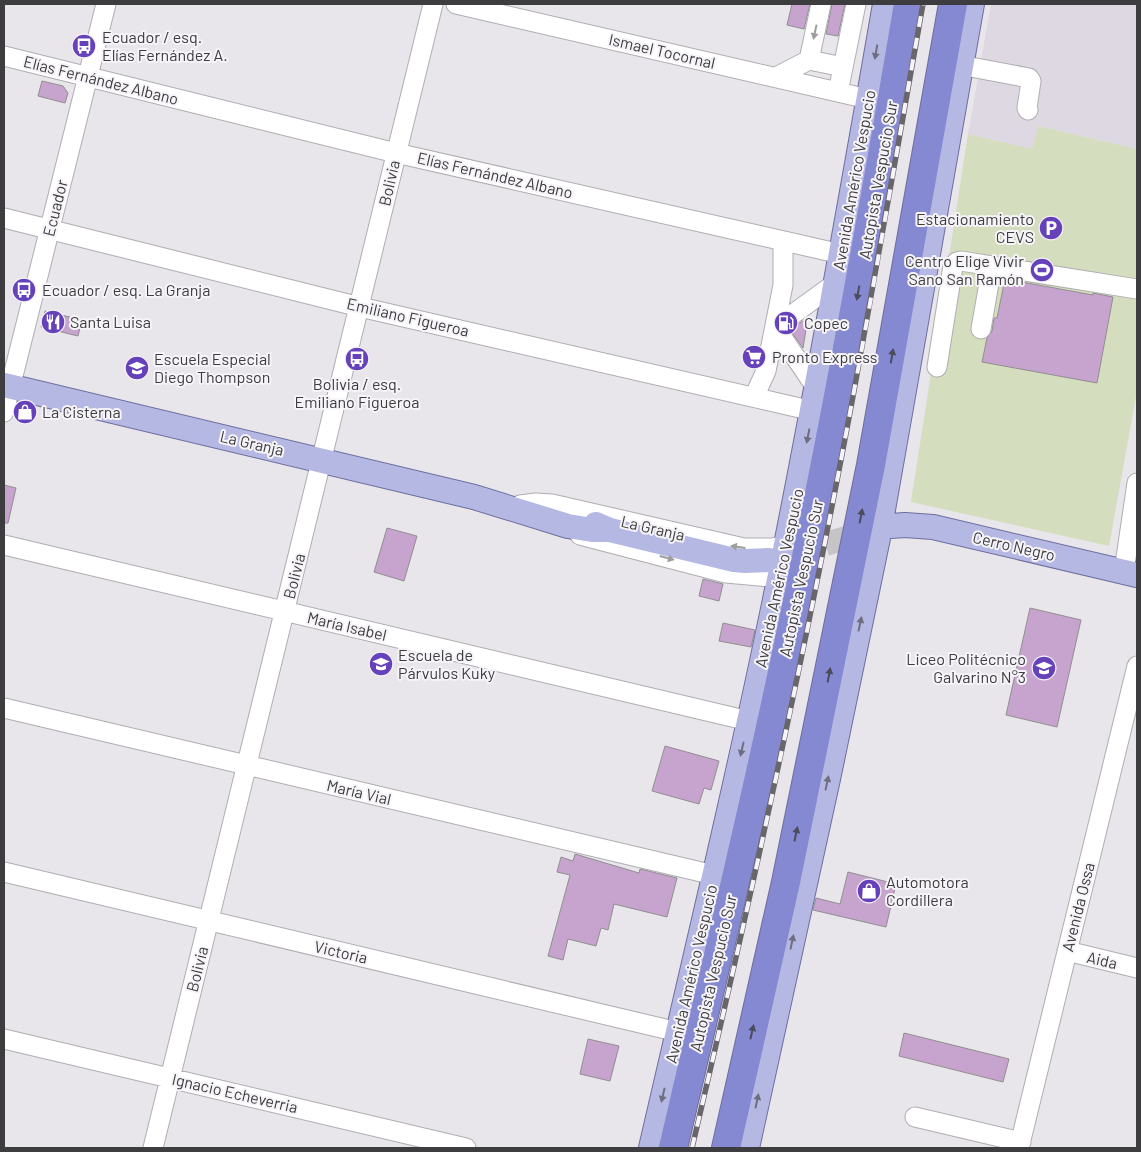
<svg xmlns="http://www.w3.org/2000/svg" width="1141" height="1152" font-family="Barlow,sans-serif">
	<style>
		.built { fill: #ded8e3 }
		.park { fill: #d4ddbd }
		.building { fill: #c6a4cd; stroke: #918e91 }
		.lines { fill: none; stroke-linecap: round; stroke-linejoin: round }
		.major-tunnel { stroke: #c7c4c8; stroke-width: 24; stroke-dasharray: 24 12; stroke-linecap: butt }
		.minor-casing { stroke: #afadb1; stroke-width: 21 }
		.major-casing { stroke: #6c6e9e; stroke-width: 26 }
		.highway-casing { stroke: #6c6e9e; stroke-width: 30 }
		.minor { stroke: #fff; stroke-width: 19 }
		.major { stroke: #b6b8e4; stroke-width: 24 }
		.highway { stroke: #8589d2; stroke-width: 28 }
		.rail-casing { stroke: #686669; stroke-width: 5.5 }
		.rail { stroke: #f6f4f8; stroke-width: 4; stroke-dasharray: 11; stroke-linecap: butt }
		.oneway { fill: #9e9e9e }
		.oneway2 { fill: #6d6e80 }
		.oneway3 { fill: #4b4b5c }
		.labels { text-anchor: middle; stroke-width: 4; stroke-linejoin: round; paint-order: stroke }
		.poi-label { font-size: 16px; fill: #3d3c3e; stroke: #f6f4f8; text-anchor: start }
		.street-label { font-size: 16px; fill: #3d3c3e; stroke: #f6f4f8 }
	</style>
	<rect width="100%" height="100%" fill="#e9e6eb"/>
	<!-- built -->
	<path class="built" d="M991,4H1137V149L1038,126L1032,149L968,134Z"/>
	<!-- park -->
	<path class="park" d="M1038,126L1137,149V391L1109,546L911,502L968,134L1032,149Z"/>
	<!-- building -->
	<path class="building" d="M792,4H810L804,29L787,25Z
		M832,4H845L838,36L826,34Z
		M42,81L63,86L68,93L65,103L38,96Z
		M1005,279L1093,295V293L1113,297L1097,383L982,362L987,338L992,331L994,318H997Z
		M45,311L82,320L78,336L41,327Z
		M808,317L803,348L790,330Z
		M23,404L33,406L31,420L16,417L19,407Z
		M4,485L16,488L8,523H4Z
		M387,528L417,536L404,581L374,572Z
		M703,579L723,584L719,601L699,596Z
		M1030,608L1081,620L1057,727L1006,715Z
		M723,623L755,630L751,647L719,641Z
		M665,746L719,761L711,790L704,788L699,804L652,791Z
		M575,854L639,873L640,869L677,878L667,917L614,904L608,930L601,928L596,946L568,939L563,960L548,956L570,875L557,872L561,857L573,861Z
		M848,872L896,884L886,927L813,910L816,898L840,904Z
		M904,1033L1009,1059L1003,1082L899,1056Z
		M588,1039L619,1046L610,1081L580,1074Z"/>
	<g class="lines">
		<!-- major-tunnel -->
		<path class="major-tunnel" d="M791,554L874,530"/>
		<!-- minor casing -->
		<g class="minor-casing">
			<path id="minor" d="M456,4L868,99
				M4,56L396,153L841,254
				M809,60L821,4
				M960,65L1029,78L1031,81L1027,108L1028,110
				M776,77L809,60L843,67
				M838,92L856,4
				M4,218L360,307L813,411
				M981,329L992,266
				M937,367L953,266L957,262L961,261L1137,289
				M817,389L775,327L836,283
				M754,397L766,371L783,285V241
				M4,412L106,4
				M520,505L536,503L552,504L744,548H772L786,545
				M580,535L726,573L780,578
				M4,545L749,721
				M1124,571L1137,483
				M4,708L714,875
				M4,872L678,1032
				M1067,951L1137,968
				M4,1039L466,1148
				M915,1117L1021,1142
				M153,1148L433,4
				M1019,1148L1137,666"/>
		</g>
		<!-- major casing -->
		<g class="major-casing">
			<path id="major" d="M4,385L474,497L568,526L592,530H610
				M596,524L610,530L734,560L745,561L769,560
				M890,526L905,525L933,527L1137,575
				M651,1148C695,958 741,767 780,575C818,386 852,195 885,4
				M747,1148L828,779L878,538L972,4"/>
		</g>
		<!-- highway casing -->
		<g class="highway-casing">
			<path id="highway" d="M673,1148C719,950 767,752 807,552C845,370 877,187 908,4
				M726,1148L786,882L871,465L953,4"/>
		</g>
		<!-- minor -->
		<use href="#minor" class="minor"/>
		<!-- major -->
		<use href="#major" class="major"/>
		<!-- highway -->
		<use href="#highway" class="highway"/>
		<!-- rail casing -->
		<g class="rail-casing">
			<path id="rail" d="M692,1148C751,897 807,645 854,391C878,262 900,133 923,4"/>
		</g>
		<!-- rail -->
		<use href="#rail" class="rail"/>
	</g>
	<!-- one-way arrows -->
	<defs><path id="oneway-solid" d="M-6-.8H1V-3.2L6.5 0L1 3.2V.8H-6Z" transform="scale(1.25)"/></defs>
	<g class="oneway">
		<use href="#oneway-solid" transform="translate(815 32) rotate(102)"/>
		<use href="#oneway-solid" transform="translate(738 547) rotate(-172)"/>
		<use href="#oneway-solid" transform="translate(667 558) rotate(15)"/>
	</g>
	<g class="oneway2">
		<use href="#oneway-solid" transform="translate(876 52) rotate(100)"/>
		<use href="#oneway-solid" transform="translate(808 436) rotate(101)"/>
		<use href="#oneway-solid" transform="translate(860 624) rotate(-78)"/>
		<use href="#oneway-solid" transform="translate(742 749) rotate(103)"/>
		<use href="#oneway-solid" transform="translate(827 783) rotate(-78)"/>
		<use href="#oneway-solid" transform="translate(792 942) rotate(-78)"/>
		<use href="#oneway-solid" transform="translate(663 1095) rotate(103)"/>
		<use href="#oneway-solid" transform="translate(757 1101) rotate(-78)"/>
	</g>
	<g class="oneway3">
		<use href="#oneway-solid" transform="translate(858 293) rotate(100)"/>
		<use href="#oneway-solid" transform="translate(892 356) rotate(-80)"/>
		<use href="#oneway-solid" transform="translate(861 516) rotate(-79)"/>
		<use href="#oneway-solid" transform="translate(829 675) rotate(-79)"/>
		<use href="#oneway-solid" transform="translate(796 834) rotate(-78)"/>
		<use href="#oneway-solid" transform="translate(752 1032) rotate(-77)"/>
	</g>
	<!-- icons -->
	<defs>
		<g id="bus-disc" transform="scale(1.25)"><circle r="9.5" fill="#6642ba" stroke="#f6f4f8"/><path d="M-5-6H5V4H4V6H2V4H-2V6H-4V4H-5ZM-3.5-4V0h7V-4ZM-3.5 1.2v1.5H-2V1.2ZM2 1.2v1.5H3.5V1.2Z" fill="#fff"/></g>
		<g id="parking-disc" transform="scale(1.25)"><circle r="9.5" fill="#6642ba" stroke="#f6f4f8"/><path d="M-3.5-5.5H1a3.5 3.5 0 0 1 0 7H-1V5.5H-3.5ZM-1-3.4V-.6H.8a1.4 1.4 0 0 0 0-2.8Z" fill="#fff"/></g>
		<g id="stadium-disc" transform="scale(1.25)"><circle r="9.5" fill="#6642ba" stroke="#f6f4f8"/><path d="M0-5a6.5 5 0 1 0 0 10a6.5 5 0 1 0 0-10ZM-3.5-1.8h7v3.6h-7Z" fill="#fff"/></g>
		<g id="restaurant-disc" transform="scale(1.25)"><circle r="9.5" fill="#6642ba" stroke="#f6f4f8"/><path d="M-5-6h1v4h1v-4h1v4h1v-4h1v5L-1.5 .5V6h-2V.5L-5-1ZM5-6V6H3V1.5H1.5Q1.5-4 5-6Z" fill="#fff"/></g>
		<g id="fuel-disc" transform="scale(1.25)"><circle r="9.5" fill="#6642ba" stroke="#f6f4f8"/><path d="M-5.5-6h7V0h2V4h1.3V-2.5L3-4.5l.8-.8L6-3V5H2.5V1h-1V6h-7ZM-4.2-4.7v3.2H.2V-4.7Z" fill="#fff"/></g>
		<g id="supermarket-disc" transform="scale(1.25)"><circle r="9.5" fill="#6642ba" stroke="#f6f4f8"/><path d="M-6-5.5h2.5l.6 2H6L4.5 2H-2.5L-4.4-4H-6ZM-1.5 3.2a1.3 1.3 0 1 0 .1 0ZM3 3.2a1.3 1.3 0 1 0 .1 0Z" fill="#fff"/></g>
		<g id="school-disc" transform="scale(1.25)"><circle r="9.5" fill="#6642ba" stroke="#f6f4f8"/><path d="M0-5L7-2L0 1L-7-2ZM-4 1L0 2.5L4 1V4Q0 6-4 4Z" fill="#fff"/></g>
		<g id="shop-disc" transform="scale(1.25)"><circle r="9.5" fill="#6642ba" stroke="#f6f4f8"/><path d="M-5-2.5h2.3a2.7 3.5 0 0 1 5.4 0H5L5.5 6h-11ZM-1.5-2.5h3a1.5 2.3 0 0 0-3 0Z" fill="#fff"/></g>
	</defs>
	<g fill-rule="evenodd">
		<use href="#bus-disc" x="84" y="46"/>
		<use href="#parking-disc" x="1051" y="228"/>
		<use href="#stadium-disc" x="1042" y="270"/>
		<use href="#bus-disc" x="24" y="290"/>
		<use href="#restaurant-disc" x="53" y="322"/>
		<use href="#fuel-disc" x="786" y="323"/>
		<use href="#supermarket-disc" x="754" y="357"/>
		<use href="#bus-disc" x="357" y="359"/>
		<use href="#school-disc" x="137" y="368"/>
		<use href="#shop-disc" x="25" y="412"/>
		<use href="#school-disc" x="381" y="664"/>
		<use href="#school-disc" x="1044" y="668"/>
		<use href="#shop-disc" x="869" y="891"/>
	</g>
	<g class="labels">
		<!-- poi labels -->
		<g class="poi-label">
			<text x="102" y="43">Ecuador / esq.<tspan x="102" dy="18">Elías Fernández A.</tspan></text>
			<text x="1034" y="225" text-anchor="end">Estacionamiento<tspan x="1034" dy="18">CEVS</tspan></text>
			<text x="1024" y="267" text-anchor="end">Centro Elige Vivir<tspan x="1024" dy="18">Sano San Ramón</tspan></text>
			<text x="42" y="296">Ecuador / esq. La Granja</text>
			<text x="70" y="328">Santa Luisa</text>
			<text x="804" y="329">Copec</text>
			<text x="772" y="363">Pronto Express</text>
			<text x="154" y="365">Escuela Especial<tspan x="154" dy="18">Diego Thompson</tspan></text>
			<text x="357" y="390" text-anchor="middle">Bolivia / esq.<tspan x="357" dy="18">Emiliano Figueroa</tspan></text>
			<text x="42" y="418">La Cisterna</text>
			<text x="398" y="661">Escuela de<tspan x="398" dy="18">Párvulos Kuky</tspan></text>
			<text x="1026" y="665" text-anchor="end">Liceo Politécnico<tspan x="1026" dy="18">Galvarino N°3</tspan></text>
			<text x="886" y="888">Automotora<tspan x="886" dy="18">Cordillera</tspan></text>
		</g>
		<!-- street labels -->
		<g class="street-label">
			<text transform="translate(662 51) rotate(13)" y="6">Ismael Tocornal</text>
			<text transform="translate(101 80) rotate(14)" y="6">Elías Fernández Albano</text>
			<text transform="translate(495 175) rotate(13)" y="6">Elías Fernández Albano</text>
			<text transform="translate(854 180) rotate(-80)" y="6">Avenida Américo Vespucio</text>
			<text transform="translate(878 180) rotate(-80)" y="6">Autopista Vespucio Sur</text>
			<text transform="translate(389 183) rotate(-77)" y="6">Bolivia</text>
			<text transform="translate(55 208) rotate(-76)" y="6">Ecuador</text>
			<text transform="translate(408 317) rotate(13)" y="6">Emiliano Figueroa</text>
			<text transform="translate(252 443) rotate(13)" y="6">La Granja</text>
			<text transform="translate(653 528) rotate(13)" y="6">La Granja</text>
			<text transform="translate(1014 546) rotate(13)" y="6">Cerro Negro</text>
			<text transform="translate(294 576) rotate(-76)" y="6">Bolivia</text>
			<text transform="translate(779 578) rotate(-78)" y="6">Avenida Américo Vespucio</text>
			<text transform="translate(801 578) rotate(-78)" y="6">Autopista Vespucio Sur</text>
			<text transform="translate(347 626) rotate(13)" y="6">María Isabel</text>
			<text transform="translate(359 792) rotate(13)" y="6">María Vial</text>
			<text transform="translate(1078 907) rotate(-76)" y="6">Avenida Ossa</text>
			<text transform="translate(341 952) rotate(13)" y="6">Victoria</text>
			<text transform="translate(1102 960) rotate(13)" y="6">Aida</text>
			<text transform="translate(197 969) rotate(-76)" y="6">Bolivia</text>
			<text transform="translate(713 973) rotate(-77)" y="6">Autopista Vespucio Sur</text>
			<text transform="translate(691 974) rotate(-77)" y="6">Avenida Américo Vespucio</text>
			<text transform="translate(235 1093) rotate(13)" y="6">Ignacio Echeverria</text>
		</g>
	</g>
	<!-- border -->
	<rect width="1141" height="1152" fill="none" stroke="#3d3c3e" stroke-width="10"/>
</svg>
